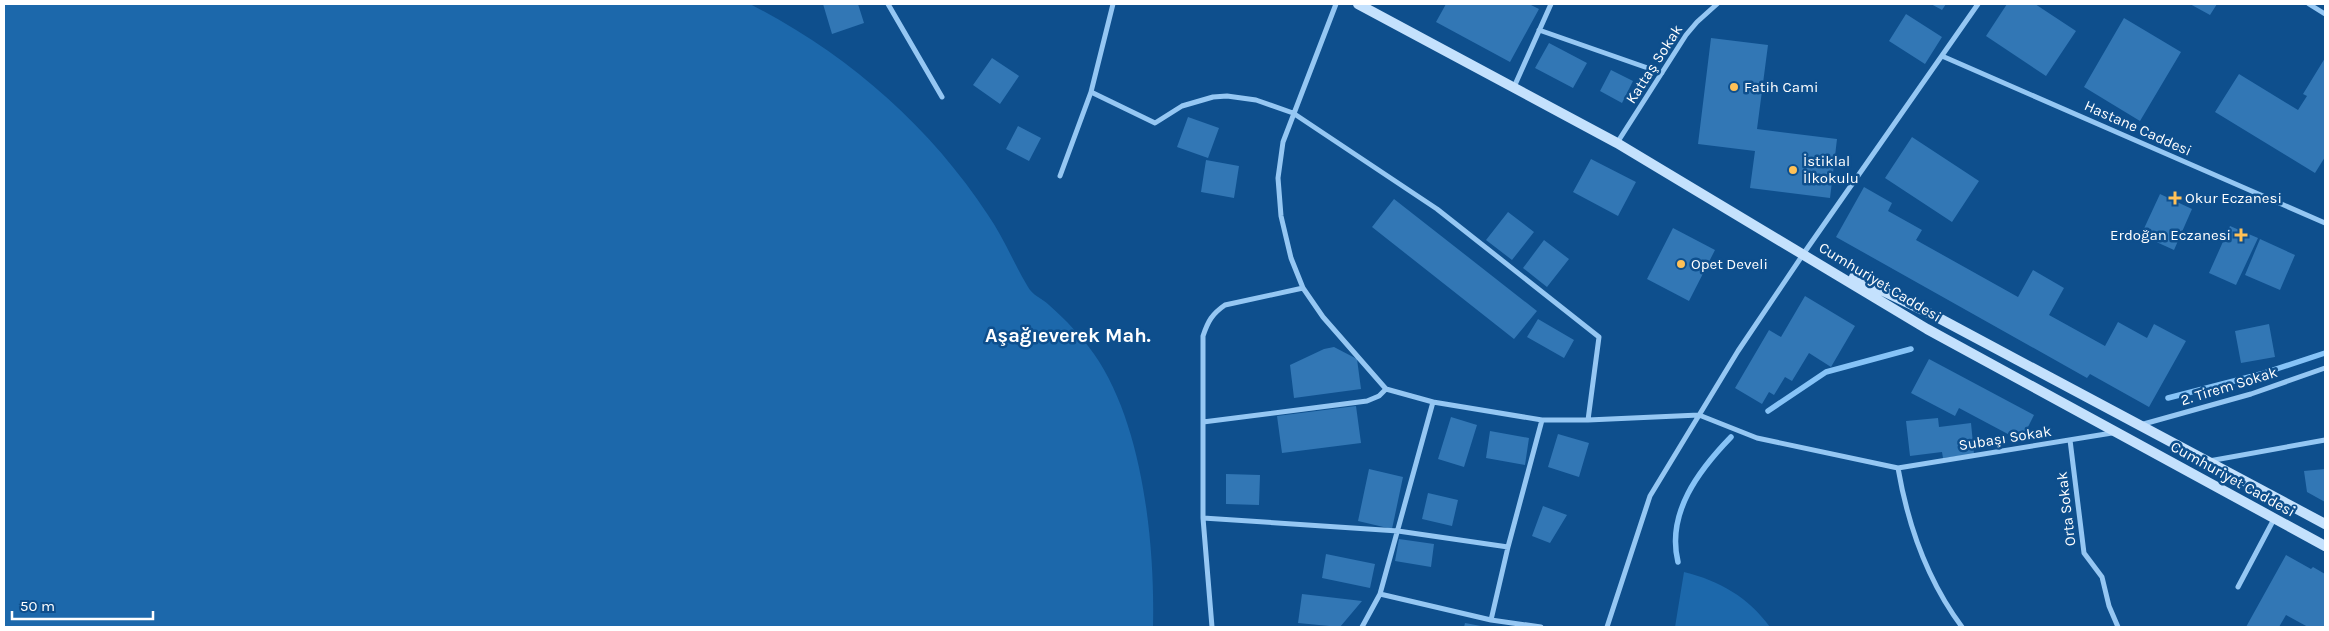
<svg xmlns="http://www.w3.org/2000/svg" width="2329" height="631" font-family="Karla,sans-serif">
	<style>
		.green { fill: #1c68ab }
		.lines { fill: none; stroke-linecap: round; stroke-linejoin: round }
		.stream { stroke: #86c3f7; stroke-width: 5.5 }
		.building { fill: #3277b5 }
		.minor { stroke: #95c7f3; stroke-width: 5 }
		.secondary { stroke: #c4e1fd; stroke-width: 10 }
		.poi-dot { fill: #ffc157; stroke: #0e4f8d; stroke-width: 2 }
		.labels { text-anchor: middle; stroke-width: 5; stroke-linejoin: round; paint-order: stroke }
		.street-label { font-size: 15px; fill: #fff; stroke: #0e4f8d }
		.poi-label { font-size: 15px; fill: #fff; stroke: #0e4f8d; text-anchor: start }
		.district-label { font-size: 20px; font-weight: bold; fill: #fff; stroke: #0e4f8d }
	</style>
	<rect width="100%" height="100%" fill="#0e4f8d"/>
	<!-- green -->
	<path class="green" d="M4,4H750C847,54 928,124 988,215C1004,238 1014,264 1028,287C1032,295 1043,299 1049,305C1066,320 1081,336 1094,354C1143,424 1155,544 1153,627H4Z
		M1684,572C1720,581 1748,597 1770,627H1675Z"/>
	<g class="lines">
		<!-- stream -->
		<path class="stream" d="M2168,398L2261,374L2325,353
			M1768,411L1826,372L1911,349
			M1678,562C1666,513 1699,470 1731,437"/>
	</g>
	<!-- building -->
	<path class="building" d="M823,4H858L864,23L832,34Z
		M1446,4H1529L1539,9L1510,62L1436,22Z
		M1931,4H1946L1942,10Z
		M2007,4H2035L2076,31L2046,76L1986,36Z
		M2190,4H2217L2210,15Z
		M1906,14L1942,37L1925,64L1889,41Z
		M2124,18L2181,52L2140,121L2084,87Z
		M1711,38L1768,45L1757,129L1837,139L1830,198L1750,188L1755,151L1698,144Z
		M1549,43L1587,63L1573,88L1535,68Z
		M992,58L1019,76L1000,104L973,85Z
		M2325,58V157L2315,173L2215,112L2239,74L2298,110L2307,96L2303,94Z
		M1611,70L1633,81L1622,103L1600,91Z
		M1188,117L1219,128L1208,158L1177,147Z
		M1018,126L1041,138L1029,161L1006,149Z
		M1912,137L1979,181L1952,222L1885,178Z
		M1591,159L1636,182L1618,216L1573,192Z
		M1206,160L1239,166L1234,198L1201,192Z
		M1864,187L1892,203L1888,211L1922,230L1916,240L2018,297L2033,270L2064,288L2049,315L2105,346L2118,322L2147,338L2154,324L2186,341L2149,407L2090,374L2087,378L1836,237Z
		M2160,194L2192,209L2174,250L2141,235Z
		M1394,199L1537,311L1514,339L1372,227Z
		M1508,212L1534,232L1512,260L1486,240Z
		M2230,226L2258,238L2236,285L2209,273Z
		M1673,228L1715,250L1689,301L1647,279Z
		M2260,239L2295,255L2280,290L2245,275Z
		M1544,240L1569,259L1547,287L1523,268Z
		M1805,296L1855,326L1831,367L1809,353L1792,381L1785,377L1774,395L1769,392L1762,404L1735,388L1769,330L1781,337Z
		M1538,319L1574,340L1564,358L1527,337Z
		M2269,324L2275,357L2241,363L2235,331Z
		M1334,347L1357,359L1361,389L1294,398L1290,365L1324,349Z
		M1929,359L2034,415L2021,441L1959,408L1955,416L1911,393Z
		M1356,406L1361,443L1282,453L1277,416Z
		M1451,417L1477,425L1464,467L1438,459Z
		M1938,418L1939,427L1971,423L1974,454L1943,458L1942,452L1910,456L1906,421Z
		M1490,431L1529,438L1525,465L1486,458Z
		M1558,434L1589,443L1579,477L1548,467Z
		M1369,469L1403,477L1392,529L1358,521Z
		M2325,469V502L2307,492L2304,471Z
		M1226,474L1260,475L1259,505L1226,504Z
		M1428,493L1458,500L1452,526L1422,519Z
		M1543,506L1567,515L1550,543L1532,536Z
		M1399,539L1434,544L1431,567L1395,561Z
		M1326,554L1375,564L1370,588L1322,578Z
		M2286,555L2311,569L2313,567L2325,574V627H2308L2286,615L2279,627H2246Z
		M1302,594L1362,601L1340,627L1298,623Z
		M1465,623L1481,626V627H1464Z"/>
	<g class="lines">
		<!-- minor -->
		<path class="minor" d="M888,4L942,97
			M1336,4L1283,142L1278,178L1281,216L1291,258L1303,288L1323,317L1386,389L1433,402L1542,420H1588L1699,415L1757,438L1898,468L2112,433
			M2309,4L2325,14
			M1539,30L1662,73
			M1942,56L2325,223
			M1514,87L1551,4
			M1091,92L1155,123L1182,106L1213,97L1227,96L1256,100L1293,113L1437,209L1599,337L1588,420
			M1617,143L1686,35L1697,22L1717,4
			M1060,176L1091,92L1113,4
			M1203,422L1367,401L1379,396L1386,389
			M2140,425L2251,394L2325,368
			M2070,440L2084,553L2102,577L2109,606L2118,627
			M2209,461L2325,440
			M1898,468C1908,526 1927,580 1962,627
			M1203,518L1398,531L1508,547
			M2238,587L2274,519
			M1380,594L1491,620L1541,627
			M1491,620L1508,547L1542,420
			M1212,627L1203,518V336C1208,321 1212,314 1225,305L1303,288
			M1362,627L1380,594L1433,402
			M1607,627L1650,496L1738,351L1804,253L1978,4"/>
		<!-- secondary -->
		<path class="secondary" d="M1358,4L1617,143L1927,329L2325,546
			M1854,277L1935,316L2325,524"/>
	</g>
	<!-- markers -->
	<g class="poi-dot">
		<circle cx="1734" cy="87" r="5"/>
		<circle cx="1793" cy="170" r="5"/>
		<path d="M2172.5 190.5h5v5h5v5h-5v5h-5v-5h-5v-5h5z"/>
		<path d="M2238.5 227.5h5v5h5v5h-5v5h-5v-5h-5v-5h5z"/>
		<circle cx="1681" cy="264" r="5"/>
	</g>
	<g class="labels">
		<!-- street labels -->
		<g class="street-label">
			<text transform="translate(1654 64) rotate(-57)" y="5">Kattaş Sokak</text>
			<text transform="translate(2138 128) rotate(24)" y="5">Hastane Caddesi</text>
			<text transform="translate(1880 282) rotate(31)" y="5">Cumhuriyet Caddesi</text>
			<text transform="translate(2229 386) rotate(-17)" y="5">2. Tirem Sokak</text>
			<text transform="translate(2005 438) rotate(-9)" y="5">Subaşı Sokak</text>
			<text transform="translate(2233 479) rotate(29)" y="5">Cumhuriyet Caddesi</text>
			<text transform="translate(2066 509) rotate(-97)" y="5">Orta Sokak</text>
		</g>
		<!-- poi labels -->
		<g class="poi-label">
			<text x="1744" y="92">Fatih Cami</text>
			<text x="1803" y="166">İstiklal<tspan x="1803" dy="17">İlkokulu</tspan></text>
			<text x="2185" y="203">Okur Eczanesi</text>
			<text x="2231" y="240" text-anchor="end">Erdoğan Eczanesi</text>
			<text x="1691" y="269">Opet Develi</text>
		</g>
		<!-- district labels -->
		<g class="district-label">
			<text x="1068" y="342">Aşağıeverek Mah.</text>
		</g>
	</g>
	<!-- border -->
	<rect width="2329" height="631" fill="none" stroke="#ffffff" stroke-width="10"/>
	<!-- scale -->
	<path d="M12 611v8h141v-8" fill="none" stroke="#ffffff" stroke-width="2.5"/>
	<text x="20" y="611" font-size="15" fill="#ffffff" stroke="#0e4f8d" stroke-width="4" paint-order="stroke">50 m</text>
</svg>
